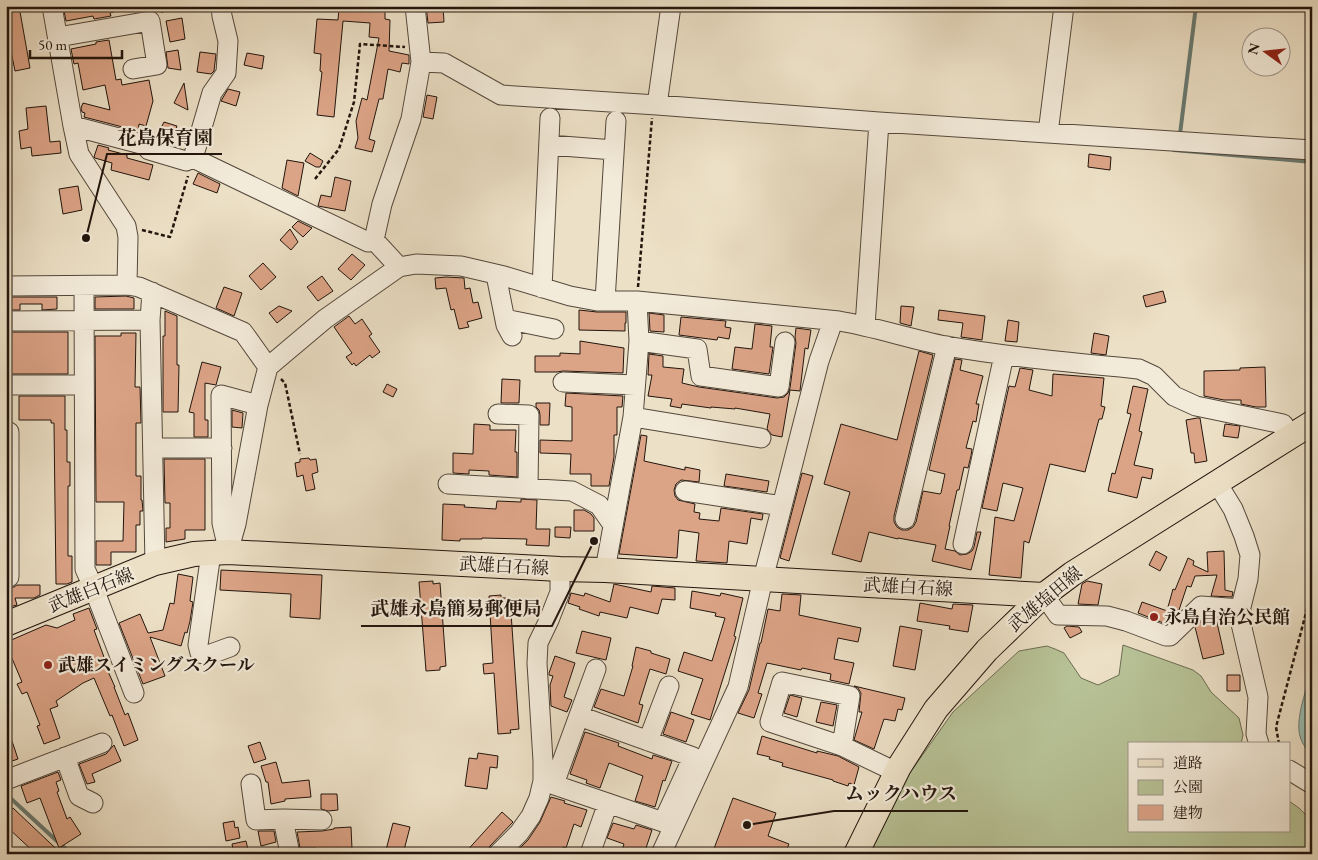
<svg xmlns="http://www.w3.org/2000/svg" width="1318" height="860" font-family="'EB Garamond','Noto Serif JP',serif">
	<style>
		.green { fill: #b7c296; stroke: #6c6c52 }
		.water { fill: #99bdb3; stroke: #697a71 }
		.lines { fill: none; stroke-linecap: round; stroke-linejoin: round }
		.stream { stroke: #697a71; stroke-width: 4 }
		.building { fill: #dca487; stroke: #22150d }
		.minor-casing { stroke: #54483b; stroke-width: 21 }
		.major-casing { stroke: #22150d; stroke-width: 26 }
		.path { stroke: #22150d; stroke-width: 2.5; stroke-dasharray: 4 2.5; stroke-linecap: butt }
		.minor { stroke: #f3ebda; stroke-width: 19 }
		.major { stroke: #ece0c6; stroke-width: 24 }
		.poi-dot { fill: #8f2418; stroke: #f3ebda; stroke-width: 2 }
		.labels { text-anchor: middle; stroke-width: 4.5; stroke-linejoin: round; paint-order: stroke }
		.street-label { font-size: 18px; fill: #22150d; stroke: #f3ebda }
		.poi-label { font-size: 18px; font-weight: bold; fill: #22150d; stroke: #f3ebda; text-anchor: start }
		.leader { fill: none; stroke: #22150d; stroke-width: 2 }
		.callout-dot { fill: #22150d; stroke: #f3ebda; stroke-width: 2 }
		.callout-label { font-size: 19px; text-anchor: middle; font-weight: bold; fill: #22150d; stroke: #f3ebda; stroke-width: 4.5; stroke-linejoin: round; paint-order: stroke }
	</style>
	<rect width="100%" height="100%" fill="#ece0c6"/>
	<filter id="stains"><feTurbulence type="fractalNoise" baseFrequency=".004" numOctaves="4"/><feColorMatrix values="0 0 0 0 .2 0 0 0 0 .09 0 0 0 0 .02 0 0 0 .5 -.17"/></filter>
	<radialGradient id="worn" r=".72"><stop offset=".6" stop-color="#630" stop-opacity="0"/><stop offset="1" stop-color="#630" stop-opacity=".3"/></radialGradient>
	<!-- green -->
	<path class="green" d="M1123,645L1193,670L1201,676L1211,692L1239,718L1243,735L1241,744H1129V831H1289V801L1299,808L1312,821V854H870L887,805L953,712L1019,651L1047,646L1055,649L1064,653L1081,678L1098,685L1119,675Z"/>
	<!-- water -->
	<path class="water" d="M1312,670V756C1307,750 1302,744 1300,736C1295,718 1307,688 1312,670Z"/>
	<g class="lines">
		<!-- stream -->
		<path class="stream" d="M1180,134L1196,6
			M1174,150L1312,162
			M6,794L71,854"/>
	</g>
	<!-- building -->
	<path class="building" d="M7,6H19L30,68L15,71L11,51H9L6,39V23L10,22Z
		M63,6H117V11L110,13L111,16L94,19L93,16L66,21Z
		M426,6H443L444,22L428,23Z
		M339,8L367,11V9L385,10V19L390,20L389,51L409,55V64L402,63L400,72L388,69L383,99H379L369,139L375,141L372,152L355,148L358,138L356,121L362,98L367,100L379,38L369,37L370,23L343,21L334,117L317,115L322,72L320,71L321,54L314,53L317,19L338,20Z
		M182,18L185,39L170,42L166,21Z
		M109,40L116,80L121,79L122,85L149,80L153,101L146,126L139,124L138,131L84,117L85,113L82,112L81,108L83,103L110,110L105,85L83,90L78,63L74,64L71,49L96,44V42Z
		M178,50L181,70L168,68L166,52Z
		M200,52L216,54L214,71L211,74L197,72Z
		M247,53L264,56L262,69L244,65Z
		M184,83L188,110L174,103Z
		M228,89L240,92L236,106L221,101Z
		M427,95L437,97L433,119L423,117Z
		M46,106L50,142L60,141L61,153L32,156L31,147L21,149L19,131L28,129L26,108Z
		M164,122L177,126L171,145L157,141L160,130Z
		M98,145L109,148L108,150L127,155V158L153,165L149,180L111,170L112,163L95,158L94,157Z
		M310,153L323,161L320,167H316L305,161Z
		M1089,154L1111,157L1110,170L1088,167Z
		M287,160L304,163L298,196L282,188Z
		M198,173L220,184L217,193L193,184Z
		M335,177L351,181L345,211L318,206L321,195L331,197Z
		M78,186L82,210L63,214L59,189Z
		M298,221L312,228L303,237L292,227Z
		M290,229L298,242L291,250L280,240Z
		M352,254L365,265L351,280L338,269Z
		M263,263L276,277L261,290L249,276Z
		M322,276L333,291L318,301L307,287Z
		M446,277L464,278L465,289L470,288L473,303L478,302L482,318L467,322L469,327L459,329L454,309L451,310L446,288L436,289L435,278Z
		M224,287L242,293L234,316L216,308Z
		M1163,291L1166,302L1146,307L1143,296Z
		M126,296L134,298V309H95V297Z
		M6,297H57V309L42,310V304H20V310H6Z
		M279,306L292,311L277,323L269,313Z
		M901,306L914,307L911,326L900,323Z
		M579,310L597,312H626V323H625V331L579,330Z
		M939,310L985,316L982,340L961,337L963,323L938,320Z
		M165,311L177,316V365H179L178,412H163V336H165Z
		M649,313L664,315V332L650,331Z
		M349,316L355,324L362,319L372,334L369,336L380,352L372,358L370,355L356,366L354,363L352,365L346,357L352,353L334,327Z
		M681,317L726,321L725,327L731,328L729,339L718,337L717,340L679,335Z
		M1008,320L1019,322L1017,342L1005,341Z
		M755,324L772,326L770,347H773L769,374L732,369L735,347L752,349Z
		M796,328L811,330L808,349L805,348L800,391L790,390L782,437L772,435L767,429L770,414L735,408V409L711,407V408L682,404L681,408L670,406L672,399L648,396L652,375H648L649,354L663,356V367L684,369L682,383L699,387L777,398L784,397L788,393L790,388L796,343L795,337Z
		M6,332H68V374H6Z
		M121,333H136L135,387H140L141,423H136V476H141V500H142L143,511H140V525H136V552H111V565H96V541H123L124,502H96L95,336H121Z
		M1094,333L1109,336L1106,355L1091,353Z
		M580,341L624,348L623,373L563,371L557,372H535V356H560V353L580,354Z
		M919,351L933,355L894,516V522L897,527L902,530H908L913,527L916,522L923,491L940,494L941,493L945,474L929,470L955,359L962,360L960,370L983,376L976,404H979L976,422L973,421L966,448L972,449L971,456L968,468L964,467L959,490H957L949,526H950L945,549L955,551L960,555L967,554L972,551L974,547L977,532H981L971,570L932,561L936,545L898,538V539L869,532L861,562L832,554L850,492L824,484L841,424L897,440Z
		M202,362L221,367L216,385L205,383V420H208V437H194V413L189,412Z
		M1265,367L1266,407H1256L1241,404V400H1224L1204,396V371L1240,370V368Z
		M1020,368L1033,370L1029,390L1052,396L1053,374L1104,378L1101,406L1105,407L1102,419H1099L1085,472L1050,464L1029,543L1024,541L1021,578L989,575L995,517L1014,521L1023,488L1003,483L997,511L982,508L1009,386L1015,387Z
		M502,379L520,380L519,403H501Z
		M387,384L397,389L393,397L383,392Z
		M1133,386L1148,389L1139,431L1142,432L1134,465L1153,469L1151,479L1142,477L1137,498L1108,491L1112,473L1115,474L1131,414L1127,413Z
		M566,393L623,396L622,407H617V435H614V457L609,486H591V474H570L571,454L540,453V440L572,441V407L565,406Z
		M19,396H65V430H67V462H70V486H68V556H72V582L67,584H56L54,423H51V420H19Z
		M536,403H550L549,425H540V415L539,410L536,407Z
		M232,410L243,413L242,428L232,427Z
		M1197,418H1200L1207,461L1195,463L1194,453H1191L1186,420Z
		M474,424L490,425V430H516L515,452H517V477L489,475V471L469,470V474L453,473V453L473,454Z
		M1225,424L1240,426L1238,438L1223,436Z
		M641,435L647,436L644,461L685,470V467L700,470L699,482L681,480L676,484L674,490L675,496L678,500L695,504L694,512L700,513L699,519L719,521L721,508L763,514L762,520L751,518L747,544L729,541L727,563L696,561L699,533L679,530L677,558L619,554Z
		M309,458L310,460L316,459L318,472L312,474L315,489L306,491L303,475L297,477L295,463L300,462V459Z
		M164,459H205V530H185V539L166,542V528H170V503H165Z
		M802,473L813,476L789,561L780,558Z
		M726,474L769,481L767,492L724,486Z
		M521,499L537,500L536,529H550L549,546L526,545L527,539L482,538V539H460V541L442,540L443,504L465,505L464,507L496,509L497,501L521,502Z
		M574,510H584L591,514L594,518V531H574Z
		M555,527H571L570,538L555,537Z
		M1156,551L1167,557L1160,571L1149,565Z
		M1224,551L1225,590L1233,592L1232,597L1211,596L1217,575L1195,576L1191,587L1187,586L1179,610L1168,607L1173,589L1175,590L1188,558L1194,561L1193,565L1208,572L1207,552Z
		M221,570L322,575L320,619L290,617L291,594L220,590Z
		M178,574L193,577L190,601L193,602L190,621L187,633L185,632L181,646L150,637L165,676L143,684L119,623L140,614L148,633L163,630L170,603L174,604Z
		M433,581V584L440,583L446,666L440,667V670L426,671L419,582Z
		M1087,581L1102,584L1098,605L1078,604L1082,584Z
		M614,584L651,592L652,586L675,588V600L662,599L658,614L630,607L627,618L600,612L599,616L579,609L580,607L568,603L571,593L584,596L585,593L610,602Z
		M17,585H40V595L34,598H15L17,605L6,608V588L14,587Z
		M692,591L720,596L721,593L743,598L734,636L736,637L710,720L691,714L703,679L678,671L684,652L712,661L725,618L715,616L716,613L690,608Z
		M782,594L801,595L799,615L861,628L858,642L838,638L834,659L854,663L849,684L830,680L831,674L802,668L801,670L767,663L758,693L762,694L754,718L738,713L749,690L760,643H761L768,609L780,611Z
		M501,595V598H510L519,729L510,730L511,733L498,734L494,673L484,674L483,664L493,663L489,596Z
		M1142,602L1173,613L1171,619L1166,624L1138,613Z
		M920,603L952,609L953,604L973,605L968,632L949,629L950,626L917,621Z
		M89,608L97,629L94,630L104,657L102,658L115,687H114L125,715L128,713L138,740L124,746L112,715L110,716L94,678L83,683L56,701L58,706L50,709L60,738L44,744L37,726L40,725L27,692L22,694L17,684L22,682L8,649L12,648L9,641L46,625L57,628L75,620L73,614Z
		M1208,618H1216L1224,654L1203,659L1195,627L1204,619Z
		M900,626L922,630L915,670L893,666Z
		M1067,626L1079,627L1082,632L1070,638L1064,628Z
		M582,631L611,638L606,660L576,653Z
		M636,647L651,651V653L670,659L666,674L650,669L639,704L643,705L638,723L594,707L601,689L624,696L633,666H632Z
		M555,656L575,663L564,697L572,700L567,712L551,706L550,685L553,676L549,675V673Z
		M1227,675H1240V691H1227Z
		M854,686L905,698L902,710L898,709L895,721L884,719L874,749L854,740L862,712H859L861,693L858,688Z
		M790,695L802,698L797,717L784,713Z
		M821,702L837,705L833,726L816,722Z
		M671,712L694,720L686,742L663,734Z
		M6,729H8L18,759L6,763Z
		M585,732L619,743L618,746L652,759L653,755L672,761L665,781L663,780L655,807L635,801L643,776L609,763L600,788L586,783L587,780L570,774Z
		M762,736L817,753V751L838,756L859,767L854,785L849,783L848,786L833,781V780L782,766L783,763L769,759L770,757L757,754Z
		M260,742L266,759L254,763L248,746Z
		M114,745L121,761L92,774L95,782L87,784L79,764L106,754Z
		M478,753L498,756L497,768L490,767L487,789L465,786L469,758L477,759Z
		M276,762L282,783L309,780L311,797L285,799V801L271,804L268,782H266L261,766Z
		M58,772L61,780L56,782L59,791L57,792L67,819L70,817L81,834L59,848L40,798L27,803L21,786Z
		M321,794H337L338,810L328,811L321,809Z
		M551,797L565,801L564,803L587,810L581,827L574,824L566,848L563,847L561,854H526L519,849L528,840L540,822Z
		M733,798L776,813L768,836L789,844L785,854H712Z
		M13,808L50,843L62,854H36L6,826V816Z
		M502,812L513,822L490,846L487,853L486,854H464Z
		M234,821L235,828L238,827L240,838L226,841L223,823Z
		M393,823L410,827L403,854L386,850Z
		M613,823L634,829L636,825L652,830L644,854H621L624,844L607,838Z
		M351,827L352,849H316V848H300L297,832L322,831L334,829V828Z
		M258,831H274L276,842L261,846Z
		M246,841L249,854H234L232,844Z"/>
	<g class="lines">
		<!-- minor casing -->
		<g class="minor-casing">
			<path id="minor" d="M52,6L73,126L79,154L126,226L128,237L127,285
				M58,37L150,21L157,65L133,69
				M421,62L444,63L501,95L657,105L879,122L1312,150
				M657,105L671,6
				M73,126L145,145L149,150L186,161L193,158L368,242L374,240
				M1048,133L1064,6
				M549,145L614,150
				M193,158L212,93L226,73L228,41L222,16L221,6
				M399,267L374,240L382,204L411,119L421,62L415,6
				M496,275L506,325L512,336
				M6,286L127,285L139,287L243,332L268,367
				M84,286L85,569L94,589L134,693
				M542,288L550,118
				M152,292L150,320L155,563
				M605,301L616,121
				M505,319L554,329
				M6,321L150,320
				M865,326L879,122
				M639,341L697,349L701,376L779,387L785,342
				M563,382L635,385
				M6,385H84
				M498,414L529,415L528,489
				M633,417L761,438
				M153,448H222
				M1217,483L1233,509L1244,536L1250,555L1248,579L1239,615L1258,697L1256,734L1259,744
				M448,484L572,491L599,505L613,525
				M685,491L782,506
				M905,519L947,346
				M6,539H9V577
				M9,539V432
				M963,544L1004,355
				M228,549L222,523L221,395L258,405
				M228,552L236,524L258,405L268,367L325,319L399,267L416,264L461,266L504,276L570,296L597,301H637L839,321C875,327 910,339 946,346C1010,357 1075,363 1139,369L1154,376L1174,396L1196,406L1283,424L1291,435
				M211,553L198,645L200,653L208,655L230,647
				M605,570L633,417L639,341L637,301
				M1044,595L1058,615L1107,616L1126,621L1166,636H1170L1201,606L1241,609
				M648,741L669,686
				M842,746L850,696L782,682L770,722L842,746L896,772
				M65,757L79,796L93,803
				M1289,770L1312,784
				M6,780L102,743
				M543,781L663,822L693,757L579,716
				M251,784L256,820L283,819L290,854
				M554,784L596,669
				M283,819L322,820
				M498,854L519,833L531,816L539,798L543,781V761L537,663L538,643L549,620L560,592V569
				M590,854L608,803
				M661,854L738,687L763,579L782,506L819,361L833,321"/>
		</g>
		<!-- major casing -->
		<g class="major-casing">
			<path id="major" d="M6,624L155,563L194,554L228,552L560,569L605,570L1044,595
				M856,854L899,767L936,709L987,650L1044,595L1072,574L1312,423"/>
		</g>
		<!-- path -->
		<path class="path" d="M191,6L207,11
			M161,12L176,6
			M315,179L339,149L354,102L360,44L405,47
			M142,230L170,237L188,176
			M638,287L652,118
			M281,379L285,383L300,454
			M1279,744L1276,727L1312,590"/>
		<!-- minor -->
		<use href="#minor" class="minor"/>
		<!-- major -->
		<use href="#major" class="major"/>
	</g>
	<!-- markers -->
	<g class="poi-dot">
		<circle cx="1154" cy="617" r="5"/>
		<circle cx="48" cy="665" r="5"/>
	</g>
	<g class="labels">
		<!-- street labels -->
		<g class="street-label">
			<text transform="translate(504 566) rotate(3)" y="6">武雄白石線</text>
			<text transform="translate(908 587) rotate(3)" y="6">武雄白石線</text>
			<text transform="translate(91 590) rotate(-22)" y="6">武雄白石線</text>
			<text transform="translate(1045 599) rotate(-40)" y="6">武雄塩田線</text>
		</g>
		<!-- poi labels -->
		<g class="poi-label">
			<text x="1164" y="623">永島自治公民館</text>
			<text x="58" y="671">武雄スイミングスクール</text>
		</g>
	</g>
	<!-- callouts -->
	<path class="leader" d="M86 238L107 154H222M594 541L552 626H361M747 825L834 811H968"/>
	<g class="callout-dot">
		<circle cx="86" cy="238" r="5"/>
		<circle cx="594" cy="541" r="5"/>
		<circle cx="747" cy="825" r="5"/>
	</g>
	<g class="callout-label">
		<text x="165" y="144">花島保育園</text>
		<text x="456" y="615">武雄永島簡易郵便局</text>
		<text x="901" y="800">ムックハウス</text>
	</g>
	<!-- margin -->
	<rect width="1318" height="860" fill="none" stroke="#ece0c6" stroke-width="25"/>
	<rect x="8" y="8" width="1303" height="845" fill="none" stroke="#22150d" stroke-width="2.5"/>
	<rect x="12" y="12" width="1293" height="835" fill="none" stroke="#22150d"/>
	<!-- legend -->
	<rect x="1128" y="742" width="162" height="90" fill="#f3ebda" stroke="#9f9588"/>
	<rect x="1138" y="759" width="25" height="8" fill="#ece0c6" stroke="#9f9588"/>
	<text x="1173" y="768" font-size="15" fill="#22150d">道路</text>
	<rect x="1138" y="780" width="25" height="15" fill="#b7c296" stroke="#9f9588"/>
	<text x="1173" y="792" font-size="15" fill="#22150d">公園</text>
	<rect x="1138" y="805" width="25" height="15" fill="#dca487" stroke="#9f9588"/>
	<text x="1173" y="818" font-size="15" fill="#22150d">建物</text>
	<!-- north arrow -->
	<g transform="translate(1266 52) rotate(285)"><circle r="24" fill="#f3ebda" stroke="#9f9588"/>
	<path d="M0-4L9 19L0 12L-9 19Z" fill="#8f2418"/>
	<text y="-8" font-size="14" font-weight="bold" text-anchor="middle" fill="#22150d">N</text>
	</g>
	<!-- scale -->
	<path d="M30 50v8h92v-8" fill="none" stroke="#22150d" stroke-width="2.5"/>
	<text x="38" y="50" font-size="15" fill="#22150d" stroke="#f3ebda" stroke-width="4" paint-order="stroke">50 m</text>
	<rect width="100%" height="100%" filter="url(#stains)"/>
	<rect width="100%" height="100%" fill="url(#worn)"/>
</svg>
